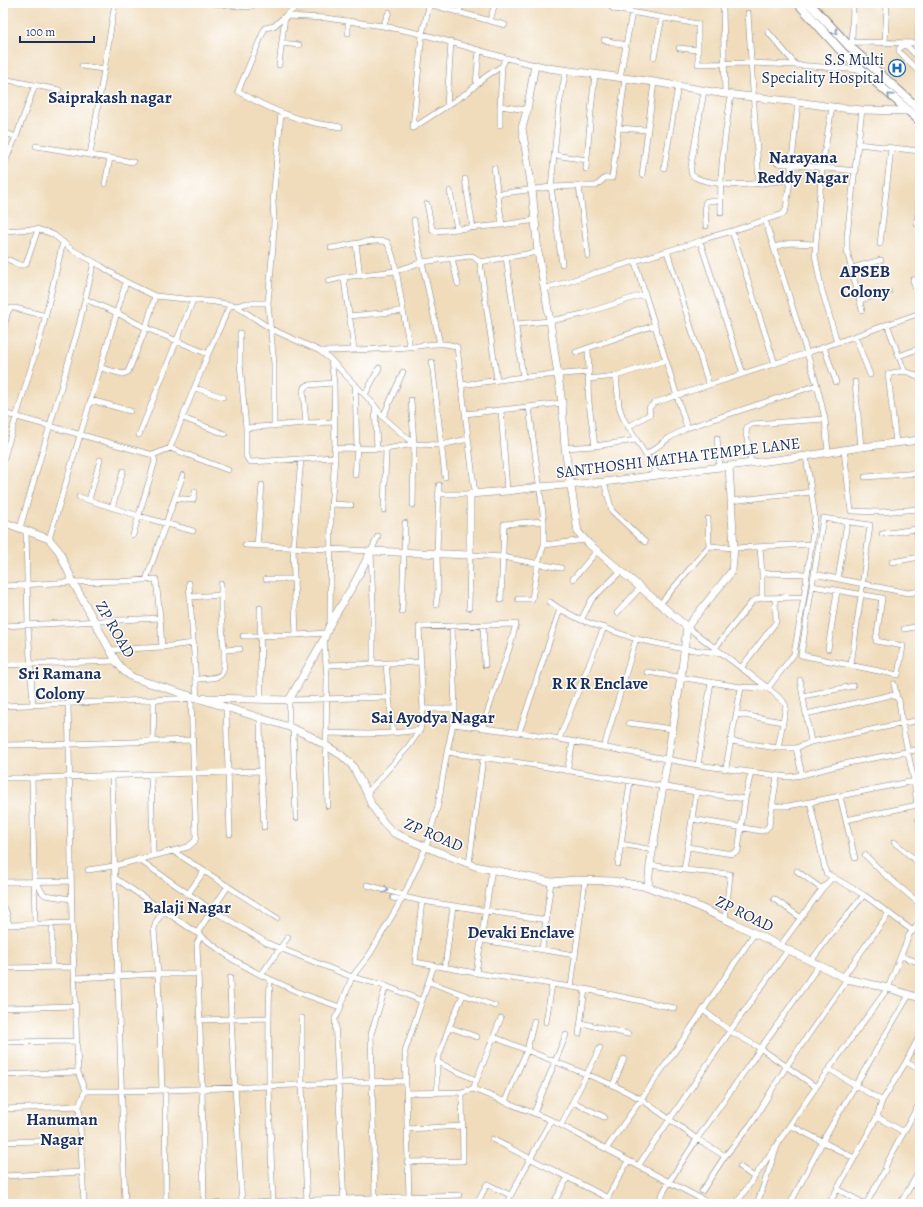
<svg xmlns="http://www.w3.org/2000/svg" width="923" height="1207" font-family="Alegreya,serif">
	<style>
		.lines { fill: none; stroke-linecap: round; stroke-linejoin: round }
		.street-casing { stroke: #86868c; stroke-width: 6 }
		.secondary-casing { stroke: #86868c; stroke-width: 8 }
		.primary-casing { stroke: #86868c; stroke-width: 10 }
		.street { stroke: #fff; stroke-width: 5 }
		.secondary { stroke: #fff; stroke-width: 7 }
		.primary { stroke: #fff; stroke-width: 8 }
		.oneway { stroke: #8d97ae }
		.labels { text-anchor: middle; stroke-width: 3; stroke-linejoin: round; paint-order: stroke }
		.poi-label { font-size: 16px; fill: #1b2f5e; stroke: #fff; text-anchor: end }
		.street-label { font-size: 16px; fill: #1b2f5e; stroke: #fff }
		.neighbourhood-label { font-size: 17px; font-weight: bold; fill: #1b2f5e; stroke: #fff }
	</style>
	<rect width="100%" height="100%" fill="#fff"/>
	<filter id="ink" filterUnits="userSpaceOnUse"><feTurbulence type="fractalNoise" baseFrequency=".025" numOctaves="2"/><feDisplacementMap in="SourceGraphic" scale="8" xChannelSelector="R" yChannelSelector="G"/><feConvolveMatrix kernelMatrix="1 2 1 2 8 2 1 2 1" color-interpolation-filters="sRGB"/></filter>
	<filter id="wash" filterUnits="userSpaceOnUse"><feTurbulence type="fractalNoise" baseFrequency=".012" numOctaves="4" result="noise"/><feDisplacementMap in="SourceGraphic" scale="16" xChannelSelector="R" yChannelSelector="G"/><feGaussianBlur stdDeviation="0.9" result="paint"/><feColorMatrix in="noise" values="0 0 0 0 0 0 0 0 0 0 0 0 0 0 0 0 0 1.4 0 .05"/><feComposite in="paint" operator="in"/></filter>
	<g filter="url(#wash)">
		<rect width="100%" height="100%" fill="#f0dcbb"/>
	</g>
	<g filter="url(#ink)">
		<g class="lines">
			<!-- street casing -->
			<g class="street-casing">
				<path id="street" d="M213,3L247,7L252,6L257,3
					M425,3L505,25
					M612,3L611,4V7L614,9L698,24V64L751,63L796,65L862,70
					M723,9L725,94
					M389,12L383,26L422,34L506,58L535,65
					M459,12L462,3
					M748,13L759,183
					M490,21L495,3
					M768,32L796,65
					M348,33V21
					M604,40L626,45
					M852,42L853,3
					M282,43L299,45
					M846,43L852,42L920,43
					M885,43L887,3
					M901,43L903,45L899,49V52L917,70L920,68
					M918,43L920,3
					M903,45L907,46L920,59
					M679,48L698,50
					M654,57L662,18
					M279,65L285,16L301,3
					M82,66L103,69
					M620,78L632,12
					M3,79L59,90
					M476,85L479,50
					M704,91L691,166C691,170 690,173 692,175C696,179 702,180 706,181C734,188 762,183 790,180
					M919,92L920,93
					M447,106L451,41
					M500,106L527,110
					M832,107L822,167L815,255L821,287L837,342
					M862,110L847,236V251L862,310
					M500,125V107L502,66
					M340,127C332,125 323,125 315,123C288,117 261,105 238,91L265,28L274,26L285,16L326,18L383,26
					M413,128L422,34L430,3
					M413,128L468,92L485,77L502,66L506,58
					M619,128L647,130
					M3,132L16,137
					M858,144L920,151
					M36,146L133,162
					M90,155L115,3
					M554,155L587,160
					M777,163L856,171
					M3,166L16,137L35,85
					M494,168L502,225
					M664,168L678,86
					M586,169L591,111L595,74
					M642,175L654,82
					M465,179L473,228
					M105,184L110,158
					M579,186H596L605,178H612L625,78
					M450,191L457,229
					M497,194L551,187L579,186L588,256
					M427,204L432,229L436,231L502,225L536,220
					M721,213C719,173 725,134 731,95
					M414,220L417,239L440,344
					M765,220L817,385L825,419L828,453
					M917,224L920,186
					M706,226L705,203L707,201H720
					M3,231L35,229L47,232L54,235L71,249L101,266L126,282L155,296L215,302L236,306L248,303H268
					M732,231L775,364
					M700,241L743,374
					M356,244L360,276
					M880,244L891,149
					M774,247L790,243L815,244
					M331,248C346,246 373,238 387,242C395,257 397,276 400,293C403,311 406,329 410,347
					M667,251L709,385
					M506,257L523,377
					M452,258L458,284
					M9,260C15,262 21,268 26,264L38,229
					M480,262L497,380
					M635,262L687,428
					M562,264L551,187L559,106L566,70
					M852,268L881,260
					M344,277L396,271L422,262L470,256L474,257L480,262L538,252
					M920,279L913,280L920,304
					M328,281L344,277C346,302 352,326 354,351
					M544,289L700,241L707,238L732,231L783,214L786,209L790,180L798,102
					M155,296L146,328L208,354L230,305
					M85,299L117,313L146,328L128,372L123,374L101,368
					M860,300L889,292
					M236,306L271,329L320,351L331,360L365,395L375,406L383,417L414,444
					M349,316L403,311
					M516,324L550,321L583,314L645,294
					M887,324L904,370
					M3,331L8,311L11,308H15L46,316
					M240,333V363L246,428V456L249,461L251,462L335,457L334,383L331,360
					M855,336L870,375
					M824,347L836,382
					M588,349L589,372
					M320,351C349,351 379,349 409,347C424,346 442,340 457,347L475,494
					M576,352L655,325
					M208,354L170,448L228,470
					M899,356L920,348
					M432,362L445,477
					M616,376L619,406L623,418L658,475
					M588,379L616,376L666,360
					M855,382L861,447
					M461,385L523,377L589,372C586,396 592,422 595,446L565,448
					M195,388L223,397
					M365,395L379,368
					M91,400L130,411
					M411,400L414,444L413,505
					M375,407L377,448
					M501,410L507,491
					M3,413L153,455L155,461L133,535
					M465,414L562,403
					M383,417L403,372
					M183,418L225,434
					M306,423L303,390L304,388L308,385L334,383
					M274,426V364L268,303L273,246L274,220L273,202L281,113
					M628,427L650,414L649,408L654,403L807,353L920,313
					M246,428L306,423L334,422
					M139,435L193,300
					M717,438L720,467
					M896,443L888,374C901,370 910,370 920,379
					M595,446L636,440
					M334,448L386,449L414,444L441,445L468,439
					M844,450L851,511L880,512L920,509
					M153,455L170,448
					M646,455L669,438L687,428L817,385
					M3,461L42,331L63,242
					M751,463L746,433L747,427L752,424L825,419
					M355,475L357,448L355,384
					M865,477L920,473
					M604,482L612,511L645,542
					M438,494H470
					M79,497L139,516L193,531
					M175,498L193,500L195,492
					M89,500L100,460
					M731,501L811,492
					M331,504L351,505
					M112,508L123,471
					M384,510L386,449
					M20,528L78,329L94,262
					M26,530L28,625L33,705
					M882,534L916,529L920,552
					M49,539L126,282
					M245,545L371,551
					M544,545L585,540
					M257,546L262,485
					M709,546L734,548L811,544
					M760,547L762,573L807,574
					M892,562L920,557
					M266,579H295
					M573,579L597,551
					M838,579L847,522
					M146,580L183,475
					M221,584V613L224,650L240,649
					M3,586L73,582L131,581L156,579L160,618L162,647L110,650
					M812,586L882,598L876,641L903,646L898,675L801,655Z
					M812,586L814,574
					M190,597L221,595
					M762,598V573
					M518,599H532L538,563L544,545V521L529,407
					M501,600L504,524L544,521
					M550,602L560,609L581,620L636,639L684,649L722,653
					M660,604L709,546L708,519
					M436,605L438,590L437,554L439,485
					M260,608L261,700
					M469,608L470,555L503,557L561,568
					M402,611L405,523
					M617,613L640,588
					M581,620L592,599L621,571
					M330,624L331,508L335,457
					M483,625L485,665
					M3,626L160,618
					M452,627L455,709L453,724
					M687,627L768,688L783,701L786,706L778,748
					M904,629L920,626
					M296,635L293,548L301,459
					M243,636L296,635L326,633
					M324,639L327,678L326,746L328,806
					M162,647L194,643
					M715,648L752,602L757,599L762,598L804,597
					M828,649L837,591
					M373,664V603L371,551L378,536
					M386,664L389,697
					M3,665L116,661
					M327,665L421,662
					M851,665L861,595L870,525L823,518L814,574L908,593L920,591
					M741,668L776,622L775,598
					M647,672L741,687L768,688L794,654L804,597L815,517L806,456
					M196,679C225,677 224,679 224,650
					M800,680L811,742
					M894,684L897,698
					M803,696L853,686
					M3,706L197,698L189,583
					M226,707L230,834
					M423,709H455
					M737,714L783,722
					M806,714L891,695L896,697L899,700L902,724L914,781L917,805L846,820
					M260,717L261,771L264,827
					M629,723L672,729
					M289,727V700L389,697L393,733
					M293,729L296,818
					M327,733L368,734L393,733L420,730
					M519,733L560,609
					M559,739L604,627
					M153,741L154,700
					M730,741L778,748H796L802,775
					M3,745L69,744L68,704
					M604,747L636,639
					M796,748L811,742L920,720
					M447,752L541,766L696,792
					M698,765L711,682
					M726,768C730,741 737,715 741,687
					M567,771L573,742
					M751,772L745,799L696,792L692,819L761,831L765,830L769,826L777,776
					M151,775L153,856
					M112,776L115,887L125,1204
					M3,778H32L35,923
					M32,778L261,771
					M367,793L408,747L420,730L421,725L423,709L419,627L516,624L510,646L482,728
					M840,796L855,858
					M810,802L914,781
					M772,806H788L810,802L826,873L833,877L822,889L780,946
					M918,820L920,822
					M894,842L920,864
					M621,844L630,782
					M688,847L732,854L738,851L745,799
					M173,851L277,918
					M865,855L882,872L920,904
					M138,859L212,910L267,943L352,977L386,986L422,1001
					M469,864L483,758
					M618,864L621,844L653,850
					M650,865L684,870L692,819
					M88,870L114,866L188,847L195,841L196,836L191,699
					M684,870L730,874V876L725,919
					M797,871L822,889
					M833,877L864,895L913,931
					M115,878L197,933L232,959L261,975L300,993L340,1007
					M37,881L41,891L45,895L71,899
					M3,882L71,881
					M367,885L404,895
					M188,894L204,871
					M403,897L422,901L547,920
					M393,898L402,900
					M774,899L801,918
					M422,901L415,962L476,973L585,989L674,1008
					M3,907L6,911L9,925L72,923
					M52,923V967
					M197,933L228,886
					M201,936L197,943L202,1088L204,1204
					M482,940L575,955
					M542,949L551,882
					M901,956L920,963
					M811,961L828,938L864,895
					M445,967L453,906
					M3,968L73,967
					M476,973L492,869
					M261,975L288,937
					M843,977L889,913
					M74,978L158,974H197
					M230,978L231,1019L242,1204
					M270,980C267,1055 270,1129 273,1203
					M429,982L495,1006
					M571,987L585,880
					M3,1008L75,1006
					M703,1010L730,1031L760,1048L816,1087
					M302,1018V1084L307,1204
					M200,1020L268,1018
					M546,1022L552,984
					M581,1023L628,1034
					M449,1027L477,1037
					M579,1034L585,989
					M494,1037L613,1085L641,1099L697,1139L725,1156
					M3,1042L76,1041
					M437,1062L476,1080
					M906,1062L920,1070
					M829,1069L882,1101
					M3,1075L78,1072
					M613,1085L624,1059
					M162,1089L158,974L154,929L156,922L164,910
					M165,1089L166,1204
					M473,1089L501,1018
					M85,1091C192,1092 299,1083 406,1081
					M437,1092V1062L449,1027L463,995
					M406,1093L462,1092L473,1089L551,1120L711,1204
					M505,1101L527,1050L534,1021
					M573,1102L604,1117
					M3,1109L79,1106
					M534,1113L566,1035
					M877,1117L904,1132
					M561,1125L600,1048
					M790,1125L854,1158
					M407,1129L463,1126
					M492,1139L608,1198
					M3,1142L81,1140
					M606,1149L687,1034L754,934
					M407,1162L463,1161L462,1092
					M638,1166L730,1031L788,950
					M740,1167L754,1177
					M3,1176L82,1172
					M837,1189L865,1204
					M702,1191L725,1156L751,1124L786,1067L847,979
					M390,1197V1204
					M409,1197L405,1051L434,965
					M375,1198L371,1034L386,986
					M478,1202L487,1184L510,1195
					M84,1204L79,1106L85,1091L78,1072L72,923L69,744L193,740
					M202,1204L459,1195
					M344,1204L335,1018L338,1014L352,977L370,954L403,897L426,847L438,805L447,752L453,724L538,735L698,765L788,777L802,775L843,764L920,749
					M506,1204L551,1120
					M553,1204L568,1177
					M604,1204L628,1161
					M657,1204L669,1182L697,1139L819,965
					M736,1204L775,1147
					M757,1204L779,1141L816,1087L888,988L909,935L920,922
					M790,1204L826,1135L909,995
					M829,1204L877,1117L882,1101L906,1062L920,1035
					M866,1204L885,1170L886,1165L920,1102
					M900,1204L920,1170"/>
			</g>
			<!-- secondary casing -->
			<g class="secondary-casing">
				<path id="secondary" d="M3,522L49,539L59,551L73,582L116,661L124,671L132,677L143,681L289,727L310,736L341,755L352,765L367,793L371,804L384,823L394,833L426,847L475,866L551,882L576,880L613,881L648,887L681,899L736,924L847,979L888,988L920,998
					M687,627L589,544L578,532L565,448L562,403L550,321L538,252L532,189L522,128L527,110L535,65L548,68L654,82L725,94L798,102L832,107L862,110L908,111
					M205,698L289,700L324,639L330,624L355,582L371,551L470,555V494L507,491L539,487L604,482L806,456L861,447L920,440
					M648,887L650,865L681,677L687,627L732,571L734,548L729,466"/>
			</g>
			<!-- primary casing -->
			<g class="primary-casing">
				<path id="primary" d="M798,3L843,53L920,121
					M809,3L849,46L920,110"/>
			</g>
			<!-- street -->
			<use href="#street" class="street"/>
			<!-- secondary -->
			<use href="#secondary" class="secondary"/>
			<!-- primary -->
			<use href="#primary" class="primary"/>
		</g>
		<!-- one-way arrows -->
		<defs><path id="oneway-chevron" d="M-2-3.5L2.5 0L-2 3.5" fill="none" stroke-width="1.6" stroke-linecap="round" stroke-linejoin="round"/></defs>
		<g class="oneway">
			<use href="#oneway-chevron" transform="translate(835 32) rotate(48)"/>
			<use href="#oneway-chevron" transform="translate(890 96) rotate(-138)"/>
			<use href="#oneway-chevron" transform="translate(386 890) rotate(15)"/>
		</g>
	</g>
	<!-- icons -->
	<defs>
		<g id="hospital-ring" transform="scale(0.9)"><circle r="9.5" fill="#fff" stroke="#1f6fb2" stroke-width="1.5"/><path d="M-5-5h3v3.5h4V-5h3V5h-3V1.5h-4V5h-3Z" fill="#1f6fb2"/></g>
	</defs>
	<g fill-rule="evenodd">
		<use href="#hospital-ring" x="897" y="68"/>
	</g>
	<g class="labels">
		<!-- poi labels -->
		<g class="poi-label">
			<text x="884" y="65">S.S Multi<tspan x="884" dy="18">Speciality Hospital</tspan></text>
		</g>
		<!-- street labels -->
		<g class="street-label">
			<text transform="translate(678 457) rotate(-7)" y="6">SANTHOSHI MATHA TEMPLE LANE</text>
			<text transform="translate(116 629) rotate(60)" y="6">ZP ROAD</text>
			<text transform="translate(434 834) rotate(23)" y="6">ZP ROAD</text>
			<text transform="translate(745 913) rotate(26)" y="6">ZP ROAD</text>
		</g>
		<!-- neighbourhood labels -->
		<g class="neighbourhood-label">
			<text x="110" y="103">Saiprakash nagar</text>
			<text x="803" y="163">Narayana<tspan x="803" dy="20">Reddy Nagar</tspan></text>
			<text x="865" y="277">APSEB<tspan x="865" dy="20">Colony</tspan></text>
			<text x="60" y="679">Sri Ramana<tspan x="60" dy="20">Colony</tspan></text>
			<text x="600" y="689">R K R Enclave</text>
			<text x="433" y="723">Sai Ayodya Nagar</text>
			<text x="187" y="913">Balaji Nagar</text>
			<text x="521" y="938">Devaki Enclave</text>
			<text x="62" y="1125">Hanuman<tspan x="62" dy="20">Nagar</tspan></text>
		</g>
	</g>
	<!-- margin -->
	<rect width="923" height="1207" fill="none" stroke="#fff" stroke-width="16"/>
	<!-- scale -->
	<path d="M20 36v6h74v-6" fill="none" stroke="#1b2f5e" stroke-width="2"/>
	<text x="26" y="36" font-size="12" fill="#1b2f5e" stroke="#ffffff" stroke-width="3" paint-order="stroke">100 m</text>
</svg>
